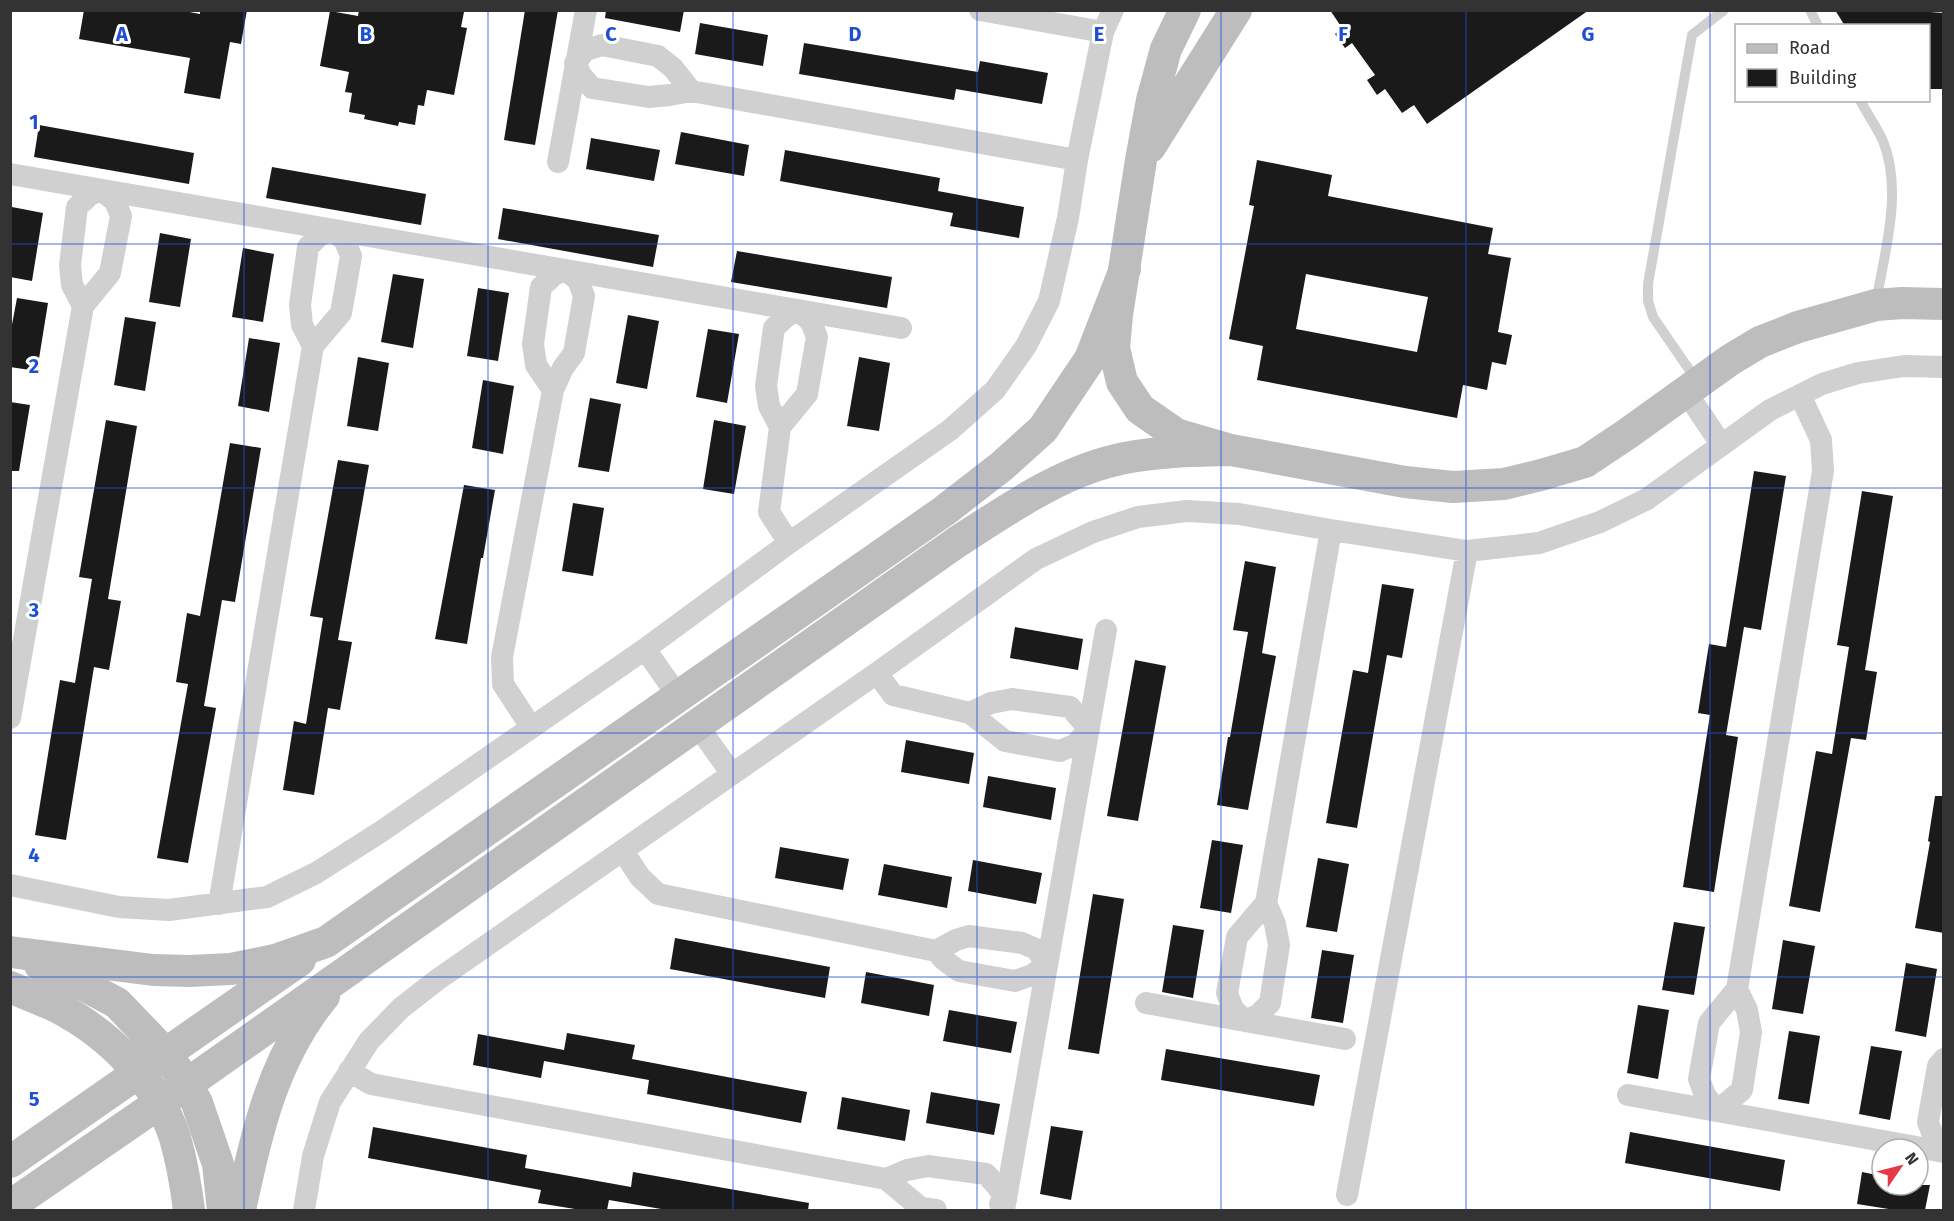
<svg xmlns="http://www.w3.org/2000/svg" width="1954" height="1221" font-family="'Fira Sans',sans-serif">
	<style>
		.building { fill: #1a1a1a; fill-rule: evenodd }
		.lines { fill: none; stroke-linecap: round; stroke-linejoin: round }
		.lane { stroke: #d0d0d0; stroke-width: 10 }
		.street { stroke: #d0d0d0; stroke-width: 22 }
		.secondary { stroke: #bdbdbd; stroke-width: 32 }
		.grid { fill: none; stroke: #1d4ed8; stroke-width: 1.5; stroke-opacity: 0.55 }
		.grid-label { font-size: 20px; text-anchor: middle; font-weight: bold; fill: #1d4ed8; stroke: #fff; stroke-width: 6; stroke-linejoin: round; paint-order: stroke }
	</style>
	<rect width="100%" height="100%" fill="#fff"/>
	<!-- building -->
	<path class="building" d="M84,10H179L200,14V10H247L241,44L230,42L220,99L184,93L190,58L79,39Z
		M359,10L464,12L461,27L467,28L454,95L427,90L424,106L418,105L415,125L399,122L398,126L364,119L365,115L349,112L352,93L345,92L349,72L320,66L330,11L358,16Z
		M525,10H558L535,145L504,140Z
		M606,10H684L680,32L605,18Z
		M1330,10H1589L1427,124L1414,105L1402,113L1385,89L1377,95L1367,80L1375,75L1352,43L1345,48L1335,34L1342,28Z
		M1835,10H1902L1944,13V89H1929V26H1845Z
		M700,23L768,35L763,66L695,54Z
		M804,43L978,72L980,61L1048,73L1042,104L956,89L954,100L799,74Z
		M39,125L194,153L189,184L34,157Z
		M681,132L749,145L744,176L675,164Z
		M591,138L660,150L654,181L586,169Z
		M785,150L940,178L938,191L1024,207L1019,238L950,226L953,213L780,181Z
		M1257,160L1332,175L1328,196L1493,228L1488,254L1511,258L1498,332L1512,335L1506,365L1492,362L1487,390L1463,385L1457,418L1257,380L1263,346L1229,339L1254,206L1249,205ZM1306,274L1428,297L1417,352L1296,329Z
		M272,167L426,194L421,225L266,198Z
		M12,207L43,213L32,281L10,277V218Z
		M503,208L659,235L653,267L498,239Z
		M160,233L191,239L180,307L149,302Z
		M243,248L274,254L263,322L232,317Z
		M737,251L892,277L887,308L731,282Z
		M393,274L424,279L413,348L381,342Z
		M478,288L509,293L498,361L467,356Z
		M17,298L48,303L37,371L10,367V335Z
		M628,315L659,321L647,389L616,383Z
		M125,317L156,322L145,391L114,385Z
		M708,329L739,334L727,403L696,397Z
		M249,338L280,343L269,412L238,406Z
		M358,357L389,363L378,431L347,426Z
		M859,357L890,363L879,431L847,426Z
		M483,380L514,386L503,454L472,448Z
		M590,398L621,404L609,472L578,467Z
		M10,402L30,405L19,471H10Z
		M106,420L137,426L108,599L121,601L109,670L94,667L66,840L35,835L60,680L75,683L92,579L79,577Z
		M714,420L746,426L734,494L703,489Z
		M230,443L261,448L235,602L222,600L204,706L216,708L188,863L157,858L188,684L176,682L187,613L200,616Z
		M338,460L369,465L338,640L352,642L340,710L328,708L314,795L283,790L294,721L306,724L323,618L310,616Z
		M1754,471L1786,476L1761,630L1744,627L1726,735L1738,737L1714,892L1683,887L1710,715L1698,713L1709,644L1726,647Z
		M464,485L495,490L483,558H481L467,644L435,639Z
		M1862,491L1893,496L1865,670L1877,672L1866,740L1851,738L1820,912L1789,906L1816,751L1832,754L1849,647L1837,645Z
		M573,503L604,508L593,576L562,571Z
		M1245,561L1276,567L1262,653L1276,656L1248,810L1217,805L1228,737H1230L1248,632L1233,630Z
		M1382,584L1414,589L1402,658L1387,655L1357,828L1326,823L1353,670L1368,673Z
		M1015,627L1083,639L1078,670L1010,658Z
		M1135,660L1166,666L1138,821L1107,816Z
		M906,740L974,753L969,784L901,772Z
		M988,776L1056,788L1051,820L983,807Z
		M1935,796H1944V933L1915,928L1930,842L1928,841Z
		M1212,840L1243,845L1231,913L1200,908Z
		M780,847L849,859L843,890L775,878Z
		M1318,858L1349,864L1337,932L1306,927Z
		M973,860L1042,873L1036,904L968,891Z
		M884,864L952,877L947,908L878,895Z
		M1093,894L1124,899L1099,1054L1068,1049Z
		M1674,922L1705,927L1694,995L1662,990Z
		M1173,925L1204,930L1193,998L1162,992Z
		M675,938L830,967L825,998L670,969Z
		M1783,940L1815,946L1803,1014L1772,1009Z
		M1322,950L1354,955L1343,1023L1311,1018Z
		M1906,963L1937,969L1926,1037L1895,1031Z
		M866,972L934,985L929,1016L861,1003Z
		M1638,1005L1669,1010L1658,1079L1627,1073Z
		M949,1010L1017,1022L1011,1053L943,1041Z
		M1789,1031L1820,1036L1809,1104L1778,1099Z
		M567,1033L635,1045L632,1059L807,1092L801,1123L647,1094L649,1080L544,1061L541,1078L473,1065L478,1034L564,1050Z
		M1871,1046L1902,1051L1890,1120L1859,1114Z
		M1166,1049L1320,1075L1314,1106L1161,1080Z
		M931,1092L1000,1104L994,1135L926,1123Z
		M842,1097L910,1110L905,1141L837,1129Z
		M1051,1126L1083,1131L1071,1200L1040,1194Z
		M373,1127L527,1155L525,1168L631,1187L633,1172L809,1203L808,1210H667L609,1200L607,1210H581L538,1203L541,1190L368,1158Z
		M1630,1132L1785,1160L1780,1191L1625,1163Z
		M1862,1172L1882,1176V1185H1930L1925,1210H1895L1857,1204Z"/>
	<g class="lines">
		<!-- lane -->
		<path class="lane" d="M1810,10L1818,26
			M1860,100C1867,114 1877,127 1883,141C1903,190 1885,251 1876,302
			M1697,381L1653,317L1648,301V284L1692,35L1724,10"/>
		<!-- street -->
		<path class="street" d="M980,10L1103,32
			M691,91L673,68L658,56L602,45L586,50L575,63L581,75L592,88L649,97L670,95L691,91L1077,160
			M558,162L586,10
			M10,174L901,328
			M1686,392L1721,444
			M780,427L807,394L817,337L811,322L798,310L787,316L774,328L766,386L769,406L780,427L769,512L789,543
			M645,649L678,696
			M877,673L893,695L970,713L1005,741L1060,751L1076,744L1089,729L1070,707L1012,699L991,703L970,713
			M10,718L83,306L110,273L121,216L115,201L101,190L90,195L77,207L70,265L72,285L83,306
			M697,725L732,774
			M531,727L503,684L502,657L553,390L563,368L574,353L584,296L578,280L565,270L554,275L541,287L533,344L536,365L553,390
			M623,851L640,877L658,894L936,951L944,960L959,971L1015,981L1032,975L1047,964L1036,949L1022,943L969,936L956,940L936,951
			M10,885L119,907L169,910L267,897L316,873L382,831L645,649L789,543L950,430L995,390L1026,346L1049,301L1068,218L1077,160L1103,32L1113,10
			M1266,903L1275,924L1279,945L1270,1003L1258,1015L1245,1021L1233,1009L1227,993L1237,937L1266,903L1331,530
			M219,904L313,346L341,313L351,256L345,241L333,230L320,235L308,247L300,305L302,325L313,346
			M1737,989L1747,1010L1751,1032L1742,1090L1717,1111L1705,1095L1699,1079L1709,1023L1737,989L1823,471L1821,440L1800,395
			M1146,1003L1345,1039
			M1944,1059L1938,1066L1928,1122L1934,1138L1944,1149
			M349,1071L371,1084L886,1179L921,1208L936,1210
			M1628,1095L1944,1152
			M886,1179L907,1170L928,1166L986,1174L997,1186L1006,1200L1000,1204
			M1347,1195L1467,551
			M304,1210L313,1156L330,1102L369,1041L401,1008L437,980L877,673L1036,559L1093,532L1138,517L1187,511L1239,514L1331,530L1467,551L1539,543L1600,522L1647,499L1770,410L1822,384L1858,373L1904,366L1944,367
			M1004,1210L1106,630"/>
		<!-- secondary -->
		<path class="secondary" d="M1185,10L1166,49L1152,100L1141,160L1117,315L1114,348L1122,382L1140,409L1176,434L1231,450L1405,482L1453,487L1504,484L1541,475L1585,462L1627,434L1730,360L1760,342L1798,327L1876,305L1902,303L1944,304
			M1150,147L1236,10
			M10,952L153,970L190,971L231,969L275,960L326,942L871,562L944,511L1002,466L1043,429L1090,359L1125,269
			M40,965L74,980L117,1003L166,1054L187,1084L197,1103L218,1164L223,1210
			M10,987C26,994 42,1000 57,1007C109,1034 157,1081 175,1138C182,1162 186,1186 189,1210
			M10,1162L300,960
			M10,1206L187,1084L957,542C1010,508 1063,470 1125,458C1160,451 1196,451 1231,450
			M240,1210C256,1134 273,1058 324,996"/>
	</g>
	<!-- grid -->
	<path class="grid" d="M244,10V1210M488,10V1210M733,10V1210M977,10V1210M1221,10V1210M1466,10V1210M1710,10V1210M10,244H1944M10,488H1944M10,733H1944M10,977H1944"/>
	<g class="grid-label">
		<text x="122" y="41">A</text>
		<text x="366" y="41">B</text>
		<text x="611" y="41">C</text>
		<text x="855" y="41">D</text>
		<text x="1099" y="41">E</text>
		<text x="1343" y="41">F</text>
		<text x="1588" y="41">G</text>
		<text x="34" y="129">1</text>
		<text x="34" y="373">2</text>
		<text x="34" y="617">3</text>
		<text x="34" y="862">4</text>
		<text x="34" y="1106">5</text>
	</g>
	<!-- border -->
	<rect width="1954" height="1221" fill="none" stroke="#333333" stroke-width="24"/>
	<!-- legend -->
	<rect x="1735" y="24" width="195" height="78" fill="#ffffff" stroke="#adadad" stroke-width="1.5"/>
	<rect x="1747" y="44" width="30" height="9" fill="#bdbdbd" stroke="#adadad" stroke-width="1.5"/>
	<text x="1789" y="54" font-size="18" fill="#333333">Road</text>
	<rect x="1747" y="69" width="30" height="18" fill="#1a1a1a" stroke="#adadad" stroke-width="1.5"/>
	<text x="1789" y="84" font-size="18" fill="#333333">Building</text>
	<!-- north arrow -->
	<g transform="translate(1900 1167) rotate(55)"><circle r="28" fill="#ffffff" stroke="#adadad" stroke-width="1.5"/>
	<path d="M0-4.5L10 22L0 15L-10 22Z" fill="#e63946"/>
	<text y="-9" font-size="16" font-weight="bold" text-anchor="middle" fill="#333333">N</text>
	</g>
</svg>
